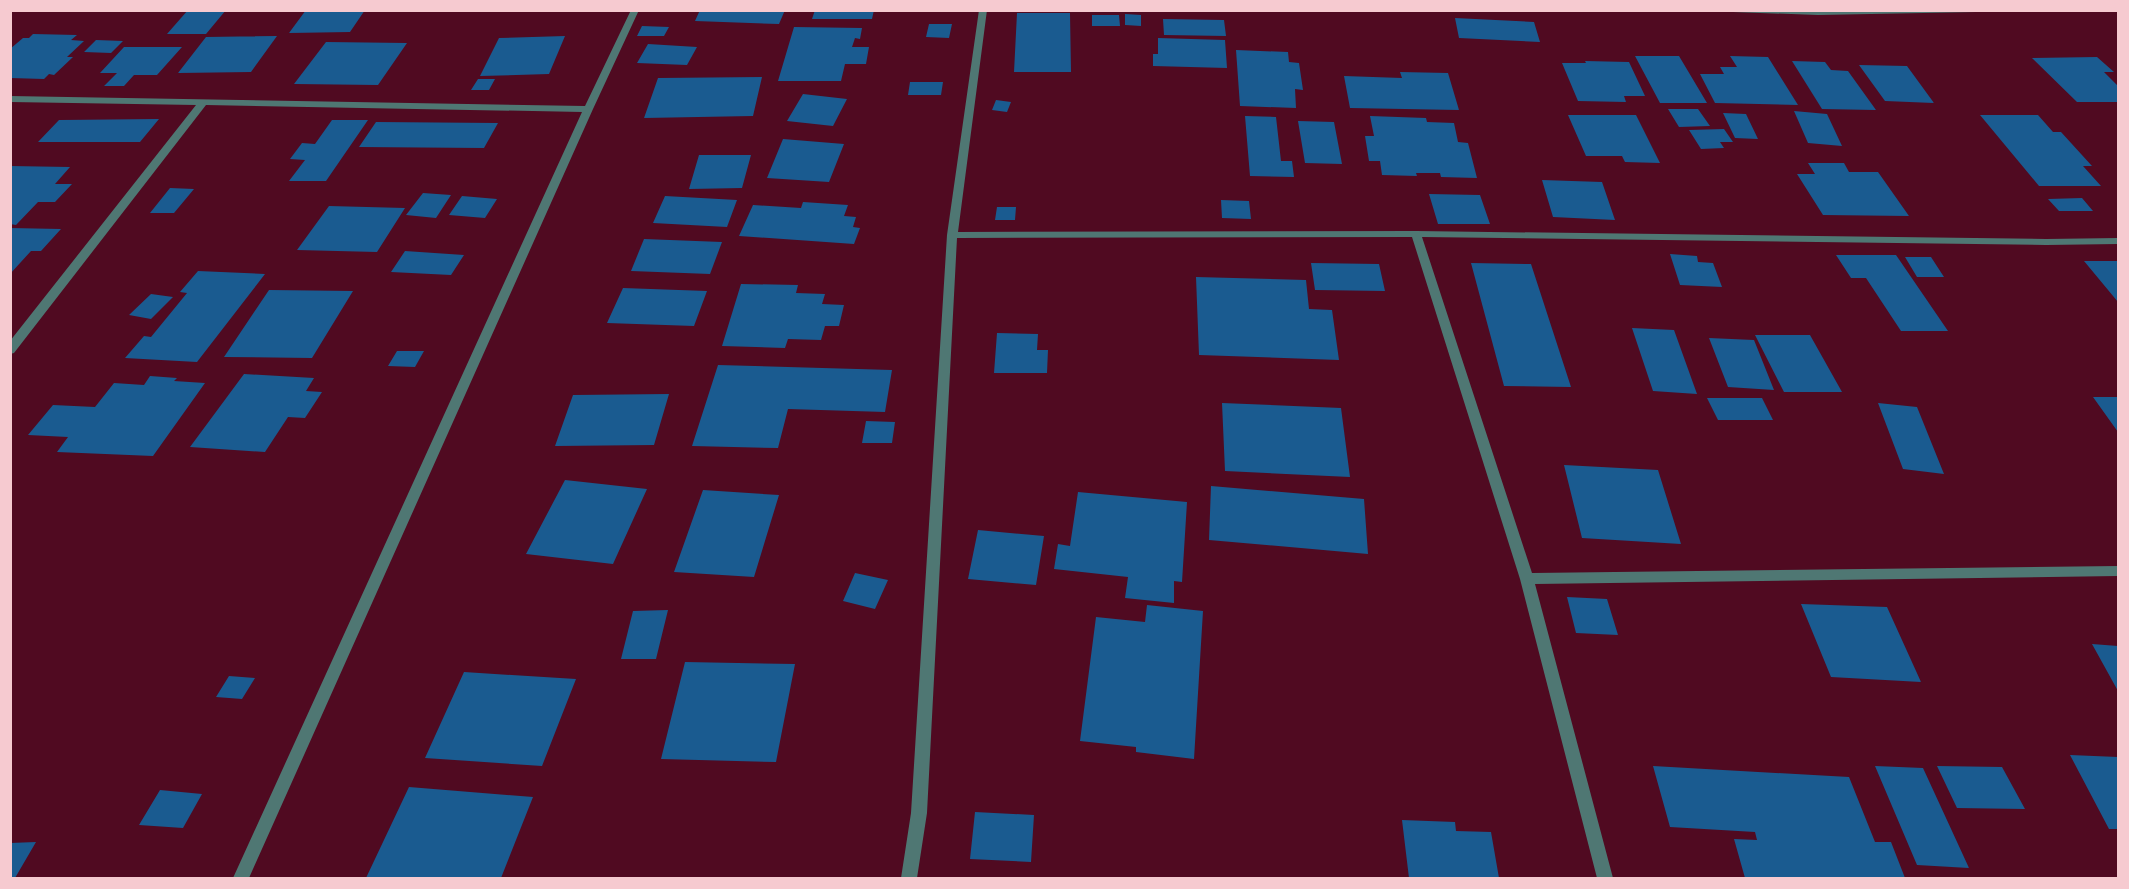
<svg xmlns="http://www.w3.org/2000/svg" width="2129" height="889" font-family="Signika,sans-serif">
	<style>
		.building { fill: #1a5b90 }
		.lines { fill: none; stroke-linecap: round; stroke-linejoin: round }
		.street { fill: #4f7773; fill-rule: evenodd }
	</style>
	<rect width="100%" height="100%" fill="#500a21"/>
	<!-- building -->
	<path class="building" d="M188,10H226L206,34H167Z
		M306,10H365L350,32L289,33Z
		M700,10H785L779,24L695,21Z
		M815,10H874L872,19H812Z
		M1017,13H1070L1071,72H1014Z
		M1125,14L1141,15V26L1125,25Z
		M1092,15H1119L1120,26H1092Z
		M1455,18L1534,22L1540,42L1459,38Z
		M1163,19L1224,20L1226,36L1164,35Z
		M929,24H952L949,38L926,37Z
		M642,26L669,27L664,36H637Z
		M794,27L862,28L860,39L855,38L852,47H869L866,64H845L841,81H778Z
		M33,34L77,35L71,40L84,41L67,57H73L54,75L49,74L44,79L10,78V49L23,38H29Z
		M277,36L251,72L178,73L206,37Z
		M565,36L549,74L480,76L499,38Z
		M1158,38L1225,40L1227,68L1153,66V54H1158Z
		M96,40L123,41L111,53L84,52Z
		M326,42L407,43L378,85L294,84Z
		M648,44L697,47L687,65L637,63Z
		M124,47H182L157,75H134L124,86H104L117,73H100Z
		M1236,50L1288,52L1289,62L1299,63L1303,90L1295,89L1296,108L1240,106Z
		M1635,56H1679L1707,103H1660Z
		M1730,56L1768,57L1798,105L1715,103L1700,74H1724L1720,67H1737Z
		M2097,57L2114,72H2104L2118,86V102H2077L2032,58Z
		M1585,61L1629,62L1645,96H1624L1626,102L1578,101L1562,63H1586Z
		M1792,61L1825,62L1831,70L1848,71L1876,110L1822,109Z
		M1859,65L1907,66L1934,103L1885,101Z
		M1400,72L1448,73L1459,110L1350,108L1344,76L1402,78Z
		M762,77L753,116L644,118L658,78Z
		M478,79H495L489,90H471Z
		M910,82H943L941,95H908Z
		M803,94L847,99L833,126L787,121Z
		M996,100L1011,102L1007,112L992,110Z
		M1668,109H1698L1710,126L1679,127Z
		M1794,111L1827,114L1842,146L1808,143Z
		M1723,113L1746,114L1758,139L1735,138Z
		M1568,115H1636L1660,163L1625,162L1622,156H1586Z
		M1980,115H2038L2053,132H2061L2092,166H2083L2101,186H2039Z
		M1245,116L1276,117L1281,161H1292L1294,177L1250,176Z
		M1370,116L1426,118L1427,122L1454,123L1458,142L1468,143L1477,178L1441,177L1440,173H1416L1417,176L1382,175L1380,161H1369L1365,136H1374Z
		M159,119L140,142H38L59,120Z
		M332,120H368L326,181H289L305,160L290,159L302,143L315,144Z
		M1298,121L1334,122L1342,164L1305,163Z
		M376,122L498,123L484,148L359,147Z
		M1724,129L1733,142H1720L1724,148L1701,149L1689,130Z
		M783,139L844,144L829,182L767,178Z
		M699,155H751L742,188L689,189Z
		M1808,163H1844L1849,172H1878L1909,216L1823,215L1797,174H1815Z
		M10,166L70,167L55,184H72L55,202H38L16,225L10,224Z
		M1542,180L1602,182L1615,220L1553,217Z
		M170,188L194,189L174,213H150Z
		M423,193L451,195L436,218L406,215Z
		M1429,194L1480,195L1490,224H1438Z
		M462,196L497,199L485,218L449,215Z
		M665,196L737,200L727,227L653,223Z
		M2082,198L2093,211H2059L2048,199Z
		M1221,200L1249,201L1251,219L1222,218Z
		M803,202L848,205L844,216L856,217L853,227L860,228L854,244L739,236L753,205L801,208Z
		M329,206L405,208L377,252L297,250Z
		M997,207H1016L1015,220H995Z
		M10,228L61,229L41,251H31L10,274Z
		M644,239L722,242L710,274L631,271Z
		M405,251L464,255L451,275L391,272Z
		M1670,254L1697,256L1698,262L1713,263L1722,287L1680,285Z
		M1836,255H1896L1948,331H1901L1866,278H1851Z
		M1905,257H1931L1944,277H1917Z
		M2084,261H2118V302Z
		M1311,263L1379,264L1385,291L1315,290Z
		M1471,263L1531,264L1571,387L1504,386Z
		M198,271L265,274L197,362L125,358L144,336L151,337L187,293L180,292Z
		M1196,277L1306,280L1309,309L1332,310L1339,360L1199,355Z
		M741,284L798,285L796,293L825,294L822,304L844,305L839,326H825L821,340L788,339L785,348L722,346Z
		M623,288L707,291L694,326L607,323Z
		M269,290L353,291L312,358L224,357Z
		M151,294L173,297L151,319L129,315Z
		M1632,328L1674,330L1697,394L1653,391Z
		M997,333L1038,334L1037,350H1048L1047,373H994Z
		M1755,335H1810L1842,392H1784Z
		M1709,338L1754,340L1774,390L1728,387Z
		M397,351H424L415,367L388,366Z
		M718,365L892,370L885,412L788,409L778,448L692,446Z
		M244,374L314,378L306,391L322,392L305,418L288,417L265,452L190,447Z
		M150,376L177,378L174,381L205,383L153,456L57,452L68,437L28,435L53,405L95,407L114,383L144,385Z
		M669,394L654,445L555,446L573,395Z
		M2093,397H2118V432Z
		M1707,398H1762L1773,420H1718Z
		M1222,403L1341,408L1350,477L1225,471Z
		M1878,403L1917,407L1944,474L1903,469Z
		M866,421L895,422L892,443H862Z
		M1564,465L1658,470L1681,544L1582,538Z
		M565,480L647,489L613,564L526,554Z
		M1211,486L1364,499L1368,554L1209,540Z
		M703,490L779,495L754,577L674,572Z
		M1078,492L1187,502L1182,582L1174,581V603L1125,598L1128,577L1054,569L1058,544L1070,546Z
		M978,530L1044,536L1036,585L968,579Z
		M855,573L888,580L875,609L843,601Z
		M1567,597L1607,599L1618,635L1576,633Z
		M1801,604L1887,607L1921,682L1831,677Z
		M1147,605L1203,611L1194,759L1136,752V747L1080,741L1096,617L1145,622Z
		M668,610L656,659H621L633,611Z
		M2092,644L2118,646V691Z
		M685,662L795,664L776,762L661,759Z
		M464,672L576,679L542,766L425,758Z
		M229,676L255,678L242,699L216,697Z
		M2070,755L2118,757V829H2109Z
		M1653,766L1849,777L1875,842H1891L1905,878H1745L1734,839L1757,840L1755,832L1670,827Z
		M1875,766L1923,768L1969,868L1917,865Z
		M1937,766L2002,767L2025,809L1957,808Z
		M409,787L533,797L501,878H366Z
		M160,790L202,794L183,828L139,825Z
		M975,812L1034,815L1031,862L970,859Z
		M1402,820L1455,822L1456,831L1491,832L1499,878H1409Z
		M36,842L15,878H10V843Z"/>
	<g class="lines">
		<!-- street -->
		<path class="street" d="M631,10H639L593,109L249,878H233L582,112L206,105L14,353L10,354V341L196,105L10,102V96L585,106Z
			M979,10H987L958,232L1416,231L2046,239L2118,238V244L2046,245L1422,237L1532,573L2118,566V576L1535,584L1613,878H1597L1520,579L1412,237L957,238L927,813L917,878H901L911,813L947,235Z
			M1729,10H1980L1976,12L1818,15L1733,12Z"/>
	</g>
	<!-- border -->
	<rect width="2129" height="889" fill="none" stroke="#f6cad0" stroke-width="24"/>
</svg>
